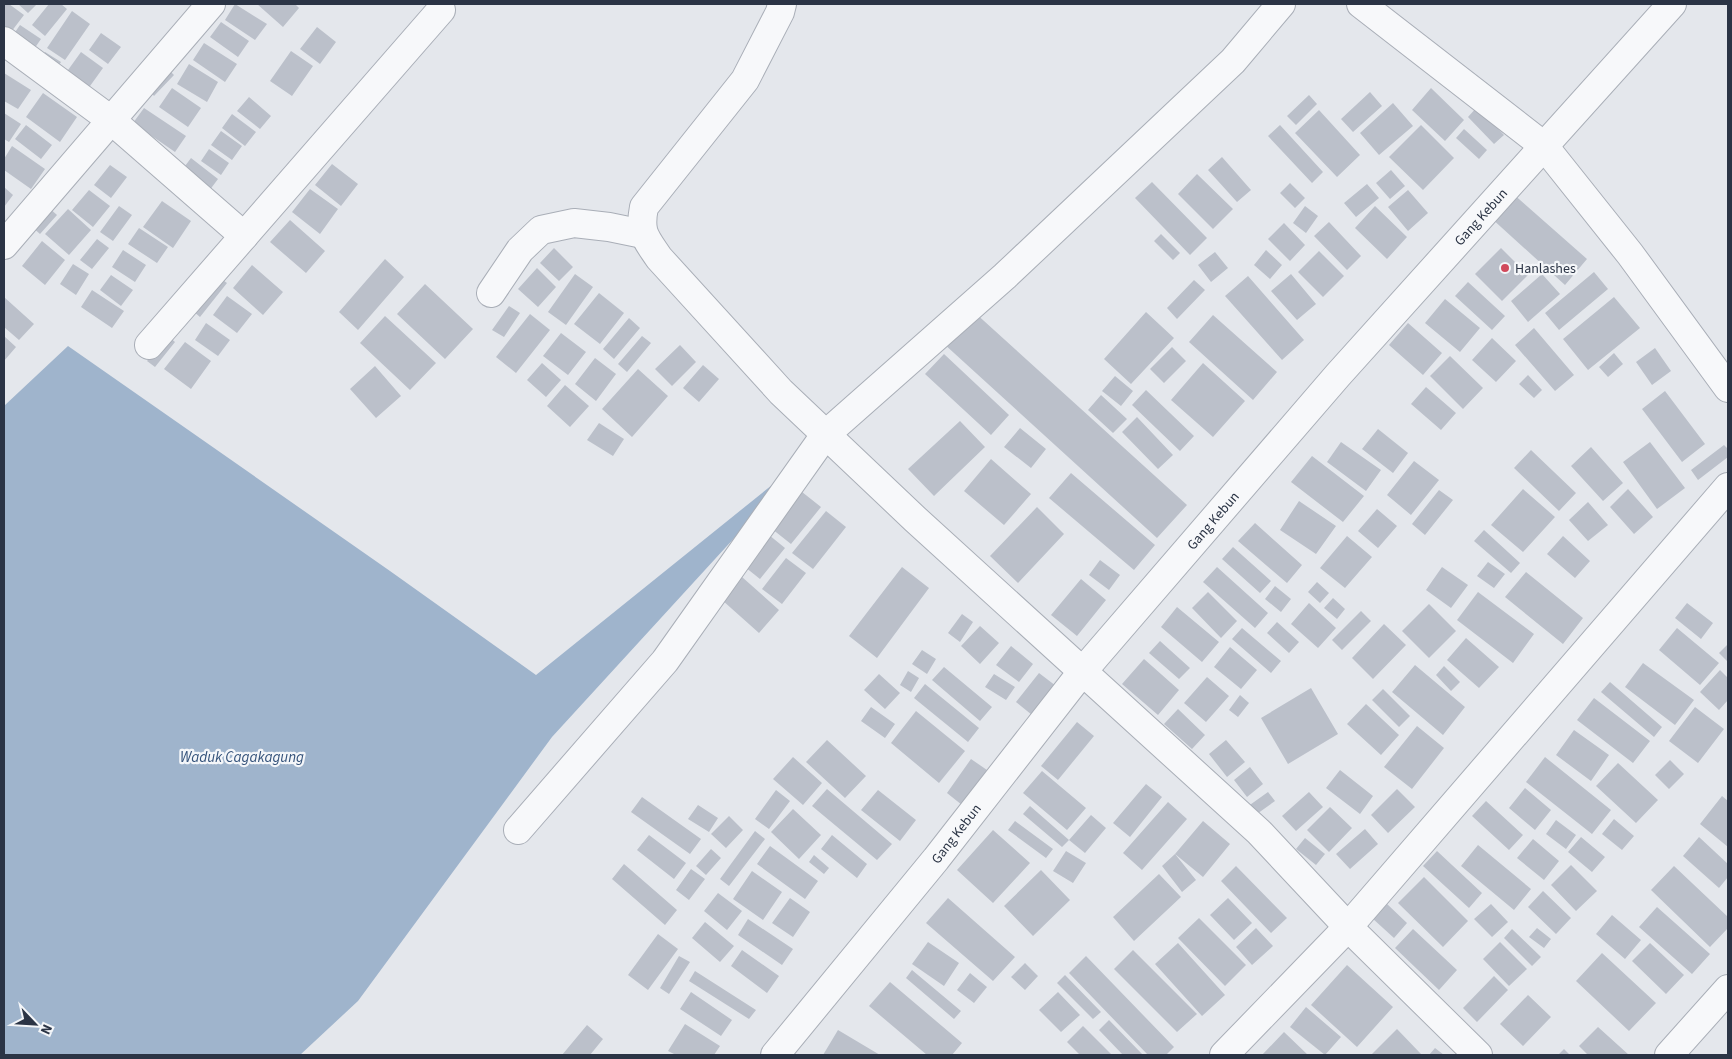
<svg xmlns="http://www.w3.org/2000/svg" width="1732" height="1059" font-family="'Source Sans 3',sans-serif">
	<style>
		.water { fill: #9fb4cc }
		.building { fill: #bbc0ca }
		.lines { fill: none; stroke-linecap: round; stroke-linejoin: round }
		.minor-casing { stroke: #a9aeb7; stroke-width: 30 }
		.minor { stroke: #f7f8fa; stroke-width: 28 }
		.poi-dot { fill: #d1495b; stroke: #f4f6f9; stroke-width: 2 }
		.labels { text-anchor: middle; stroke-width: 4.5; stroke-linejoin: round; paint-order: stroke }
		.street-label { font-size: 14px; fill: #2b3445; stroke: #f4f6f9 }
		.poi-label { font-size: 14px; fill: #2b3445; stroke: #f4f6f9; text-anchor: start }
		.water-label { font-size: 15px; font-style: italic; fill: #34527a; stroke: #f4f6f9 }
	</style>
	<rect width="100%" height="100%" fill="#e4e7ec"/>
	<!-- water -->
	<path class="water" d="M68,346L390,571L536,675L813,452L552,737L358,1001L300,1055H4V406Z"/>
	<!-- building -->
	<path class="building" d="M4,4H9L24,15L8,36L4,32Z
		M18,4H37L28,13Z
		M49,4H61L67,9L45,36L32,25Z
		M235,4L267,24L255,40L225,20Z
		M257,4H295L299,8L283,27Z
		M72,11L90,24L65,60L47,48Z
		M221,22L249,41L238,57L210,37Z
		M20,25L41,39L32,52L11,38Z
		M317,27L336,42L320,64L300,49Z
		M101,33L121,47L108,64L89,50Z
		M204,43L237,64L225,82L193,60Z
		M291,51L313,66L292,96L270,81Z
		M45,52L61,62L53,74L38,64Z
		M81,52L103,68L85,93L63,77Z
		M189,64L218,82L207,102L177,84Z
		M168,69L174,75L154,96L149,90Z
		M4,73L31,90L18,109L4,101Z
		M172,88L201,108L188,127L159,107Z
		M1431,88L1464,120L1445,141L1412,110Z
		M1370,92L1382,106L1353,132L1341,119Z
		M43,93L77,117L60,142L26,117Z
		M1309,95L1317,104L1296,125L1287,116Z
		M249,97L271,116L260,129L237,111Z
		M1393,103L1413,126L1379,155L1360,133Z
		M1477,107L1504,135L1494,144L1468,117Z
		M144,108L186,136L175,152L133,123Z
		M1319,110L1360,155L1337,177L1295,133Z
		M4,113L21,124L9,142L4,139Z
		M232,114L256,132L245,146L222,128Z
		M26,125L52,145L41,159L15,139Z
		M1280,125L1323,172L1312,183L1268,136Z
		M1421,125L1454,158L1423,190L1389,157Z
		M1464,129L1487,150L1479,159L1456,138Z
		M221,131L242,146L232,160L211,145Z
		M12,146L45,169L31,189L4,170V159Z
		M209,149L229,163L221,175L201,161Z
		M1222,157L1251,190L1237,202L1208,170Z
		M191,158L218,179L209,191L182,170Z
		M332,164L358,184L341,206L315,185Z
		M110,165L127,177L111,198L94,185Z
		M1391,170L1405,186L1390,199L1376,183Z
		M1197,174L1233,209L1213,229L1178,194Z
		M1152,182L1207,238L1190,255L1135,198Z
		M1290,183L1305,198L1295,208L1280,193Z
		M1367,184L1379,198L1356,217L1344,203Z
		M4,187L13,195L4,207Z
		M310,189L338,209L320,234L292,212Z
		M89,190L110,206L93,227L72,210Z
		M1408,190L1428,213L1408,231L1388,207Z
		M1511,192L1587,259L1565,285L1490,217Z
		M162,201L191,221L173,248L143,227Z
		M119,206L132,215L113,241L100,232Z
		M1305,206L1318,216L1306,233L1293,223Z
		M1375,206L1407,237L1387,259L1355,228Z
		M48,207L57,215L40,234L31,226Z
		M68,209L91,230L69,255L45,234Z
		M290,220L325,251L306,273L270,242Z
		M1329,222L1361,256L1347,270L1314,236Z
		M1284,223L1305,245L1290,261L1268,239Z
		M139,228L168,247L157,263L128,244Z
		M1161,234L1180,253L1173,260L1154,241Z
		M97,239L109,248L92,269L80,260Z
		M42,241L65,260L45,285L22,266Z
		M554,248L573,267L559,281L540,263Z
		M1501,248L1528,275L1502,301L1475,274Z
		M123,250L146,265L135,282L112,267Z
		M1266,250L1282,265L1270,279L1254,265Z
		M1319,251L1344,276L1323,297L1298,272Z
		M1215,252L1228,268L1211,282L1198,265Z
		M385,259L404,277L358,330L339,312Z
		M73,264L89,274L76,295L60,284Z
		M252,265L283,292L263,315L233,288Z
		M537,268L556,287L538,307L518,289Z
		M1594,272L1608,289L1559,330L1545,313Z
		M575,274L593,287L566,325L548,312Z
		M1291,274L1316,304L1297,320L1271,291Z
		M1542,274L1560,294L1528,322L1511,301Z
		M111,275L133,290L121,306L100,290Z
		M1248,276L1304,340L1282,360L1225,296Z
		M220,278L227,283L200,317L193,311Z
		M1194,280L1205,290L1177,319L1167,308Z
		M1468,282L1505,316L1492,330L1455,296Z
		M425,284L473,329L445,359L397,314Z
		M92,290L124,311L112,328L81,307Z
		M599,293L624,313L600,344L574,324Z
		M227,296L252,314L237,333L213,315Z
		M4,297L34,324L19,340L4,327Z
		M1614,297L1640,328L1588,370L1563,339Z
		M1445,299L1480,328L1460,352L1425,323Z
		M509,306L520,313L504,337L492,330Z
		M973,311L1187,505L1157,538L943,343Z
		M1146,312L1174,338L1131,384L1104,359Z
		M530,314L550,330L516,373L496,357Z
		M1213,315L1277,372L1253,400L1189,342Z
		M385,316L436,363L410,390L360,343Z
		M629,318L640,328L614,359L603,349Z
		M206,323L230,340L218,356L195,340Z
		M1408,323L1442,353L1423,375L1389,345Z
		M1534,328L1574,375L1555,391L1515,345Z
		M561,333L586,352L568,375L543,356Z
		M4,336L16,347L4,361Z
		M168,336L175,342L155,367L147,361Z
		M642,336L651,343L627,372L618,364Z
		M1492,338L1516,361L1496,382L1472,360Z
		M185,342L211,361L191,389L164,369Z
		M680,345L696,362L672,386L655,369Z
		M1172,347L1186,361L1164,383L1150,369Z
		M1655,348L1671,371L1652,385L1636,362Z
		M1614,353L1623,364L1608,377L1599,367Z
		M944,354L1009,415L991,435L925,374Z
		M1450,356L1483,388L1463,409L1430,376Z
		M595,358L616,374L596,401L575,384Z
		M542,363L561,380L546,397L527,380Z
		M1203,363L1245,401L1213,437L1171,400Z
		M703,365L719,379L699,402L683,388Z
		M375,366L401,396L376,418L350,389Z
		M638,369L668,396L632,437L602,409Z
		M1528,375L1542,390L1534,398L1519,384Z
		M1115,376L1133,391L1121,406L1102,391Z
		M565,385L589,406L570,427L547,406Z
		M1426,387L1456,413L1441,430L1411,404Z
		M1146,390L1194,436L1180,451L1132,405Z
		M1665,391L1705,444L1682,462L1642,409Z
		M1101,395L1127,419L1113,433L1088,410Z
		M1137,417L1173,455L1158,469L1122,432Z
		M960,421L985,447L934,496L908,469Z
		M599,423L624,439L613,456L587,440Z
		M1020,428L1046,449L1031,468L1004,447Z
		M1378,429L1408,453L1393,473L1362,449Z
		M1341,442L1381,470L1366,491L1327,462Z
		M1650,442L1685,488L1657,509L1623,462Z
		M1724,445L1728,449V457L1698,480L1691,470Z
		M1591,447L1623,483L1603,501L1571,466Z
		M1531,450L1576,493L1559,511L1514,468Z
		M1312,456L1364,496L1343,522L1291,482Z
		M991,459L1031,494L1004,525L964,491Z
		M1414,461L1439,480L1411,515L1387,495Z
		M1071,473L1155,545L1134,570L1049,498Z
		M797,488L821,507L791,544L767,525Z
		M1523,489L1555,517L1523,552L1491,525Z
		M1628,489L1653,517L1634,534L1610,507Z
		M1439,490L1453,500L1425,535L1412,524Z
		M1299,501L1336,526L1316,554L1280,530Z
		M1588,502L1608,525L1588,541L1569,520Z
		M1037,507L1064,534L1018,583L990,556Z
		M1377,509L1397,526L1378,548L1358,531Z
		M826,511L846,527L813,569L792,553Z
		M1255,523L1302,565L1287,583L1238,541Z
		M1484,530L1520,563L1511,573L1474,541Z
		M769,535L785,548L760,579L745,567Z
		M1347,536L1372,557L1345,588L1320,568Z
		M1563,536L1590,561L1575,578L1547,554Z
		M1233,547L1271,581L1260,593L1222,559Z
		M786,558L806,573L782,604L762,589Z
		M1100,560L1120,575L1109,590L1089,575Z
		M1488,562L1505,574L1494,588L1477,576Z
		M902,567L929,588L877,658L849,636Z
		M1217,567L1268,613L1255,628L1203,582Z
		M1442,567L1468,585L1451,608L1426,590Z
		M1526,572L1583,618L1563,644L1505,597Z
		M742,577L779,610L759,633L722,600Z
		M1081,579L1106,600L1077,636L1051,615Z
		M1317,582L1329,593L1320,603L1308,592Z
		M1275,586L1291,599L1281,612L1265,599Z
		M1208,592L1237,621L1221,638L1192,608Z
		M1478,592L1534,634L1513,663L1457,620Z
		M1333,598L1345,609L1337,619L1324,608Z
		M1309,603L1336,628L1318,648L1291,624Z
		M1687,603L1713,623L1701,639L1675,618Z
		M1429,604L1456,631L1429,658L1402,631Z
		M1177,607L1219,642L1202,662L1161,627Z
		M1361,611L1371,621L1342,650L1332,640Z
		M962,614L973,622L960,642L948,633Z
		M1277,622L1299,642L1289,653L1267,633Z
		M1384,624L1406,645L1373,679L1352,658Z
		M980,626L999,643L980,664L961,646Z
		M1242,628L1281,661L1271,673L1232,639Z
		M1677,628L1719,663L1700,685L1659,650Z
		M1466,638L1499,667L1479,688L1447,660Z
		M1160,641L1190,668L1179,679L1149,653Z
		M1728,644V662L1719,653Z
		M1011,646L1033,664L1019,682L996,665Z
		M1230,647L1257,670L1241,689L1214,667Z
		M922,650L936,659L927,674L912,664Z
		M1144,659L1179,690L1158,715L1122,684Z
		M1643,663L1694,700L1675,725L1625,687Z
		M1415,665L1465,707L1443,735L1392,692Z
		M1444,666L1460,682L1451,691L1436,675Z
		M944,667L992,707L980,721L932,680Z
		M1720,670L1728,678V700L1719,710L1700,692Z
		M908,671L919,678L911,692L900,685Z
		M1039,673L1056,686L1032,715L1016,702Z
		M879,674L900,693L885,709L864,690Z
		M994,674L1015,687L1006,700L985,687Z
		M1207,677L1229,696L1206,722L1184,703Z
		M1610,682L1662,727L1654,737L1601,692Z
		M925,684L979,728L968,742L914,698Z
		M1311,688L1338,734L1288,764L1261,718Z
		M1383,689L1410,716L1399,727L1372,700Z
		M1240,695L1249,703L1238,717L1229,710Z
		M1594,698L1650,741L1633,763L1577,720Z
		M1366,704L1399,735L1381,755L1347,724Z
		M871,707L895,724L885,738L861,721Z
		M1695,707L1724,729L1698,763L1669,741Z
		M1178,709L1205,735L1192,749L1164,724Z
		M916,711L965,751L939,783L891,743Z
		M1077,722L1094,736L1058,780L1041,766Z
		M1417,726L1444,748L1412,789L1384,767Z
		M1574,730L1609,755L1591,781L1556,755Z
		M827,740L866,776L845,798L806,762Z
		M1226,740L1245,762L1227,777L1209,754Z
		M793,757L822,783L803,805L773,779Z
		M1545,757L1611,810L1592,834L1526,782Z
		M971,759L987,770L962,805L947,793Z
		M1670,760L1684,774L1669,789L1655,775Z
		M1618,763L1658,800L1636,823L1596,786Z
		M1250,767L1263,784L1247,797L1234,780Z
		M1340,770L1373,796L1360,814L1326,788Z
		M1042,771L1086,808L1067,830L1023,793Z
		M1146,784L1162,797L1130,837L1113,823Z
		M1525,788L1551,810L1535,830L1509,808Z
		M827,789L892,844L877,860L812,806Z
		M1397,789L1415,807L1388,833L1371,815Z
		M776,790L790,801L769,829L755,819Z
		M878,790L916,820L900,841L861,810Z
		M1268,792L1275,801L1254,816L1247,807Z
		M1309,792L1323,807L1296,831L1282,816Z
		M1722,796L1728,801V847L1700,824Z
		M642,797L701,839L690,854L631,812Z
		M1486,801L1523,835L1509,850L1472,816Z
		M1168,802L1187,819L1142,870L1123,853Z
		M698,805L718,818L709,832L688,819Z
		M1030,806L1069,840L1062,847L1023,814Z
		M1330,807L1352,828L1329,852L1307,830Z
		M793,809L821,835L799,859L771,832Z
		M1091,815L1106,828L1085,853L1069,840Z
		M729,816L743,830L726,848L711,834Z
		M1614,819L1634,836L1622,850L1602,834Z
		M1556,820L1576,835L1566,849L1546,834Z
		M1015,821L1053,849L1046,858L1008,830Z
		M1203,821L1230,844L1203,877L1175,854L1196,880L1182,892L1162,866L1175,854Z
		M1365,829L1378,844L1350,869L1336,854Z
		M993,830L1030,863L993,903L957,870Z
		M755,831L765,839L729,886L720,879Z
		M649,835L686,863L674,879L637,850Z
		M832,835L867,864L857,878L821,849Z
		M1581,837L1605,857L1592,872L1568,852Z
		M1699,837L1728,864V877L1719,888L1683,856Z
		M1305,838L1325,854L1316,865L1296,849Z
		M1533,839L1559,861L1544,880L1517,858Z
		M1478,845L1531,889L1514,910L1461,866Z
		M770,846L818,881L805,899L757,864Z
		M711,849L721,858L706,875L696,866Z
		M1066,851L1086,863L1073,883L1053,871Z
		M1437,851L1482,893L1469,908L1423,866Z
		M814,855L829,868L824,874L809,862Z
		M624,864L677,910L665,925L612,879Z
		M1571,865L1597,891L1576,911L1551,885Z
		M1236,866L1287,918L1271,933L1221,881Z
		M1674,866L1728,917V928L1710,947L1651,890Z
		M691,869L705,879L689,900L676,890Z
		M1041,870L1070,900L1033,936L1004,906Z
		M752,871L782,892L763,920L733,899Z
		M1159,874L1181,897L1134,941L1113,917Z
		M1424,877L1468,921L1443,947L1398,903Z
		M1543,891L1571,918L1556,934L1528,907Z
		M718,893L742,911L727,930L704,911Z
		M790,898L810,912L793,937L772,923Z
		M948,898L1015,957L993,981L926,923Z
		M1228,898L1252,923L1234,940L1210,915Z
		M1386,903L1407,923L1394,938L1372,918Z
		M1491,904L1508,922L1492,937L1474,919Z
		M1657,907L1710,954L1692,974L1639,927Z
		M1612,915L1641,940L1625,959L1596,934Z
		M1199,918L1246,965L1225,986L1178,938Z
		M748,919L793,949L782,965L738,935Z
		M705,922L734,946L720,962L692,938Z
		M1256,928L1273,946L1252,965L1236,947Z
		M1537,928L1551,939L1544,948L1529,937Z
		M1413,929L1457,970L1439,990L1395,948Z
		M1512,929L1541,957L1532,966L1504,938Z
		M658,934L678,949L648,990L628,975Z
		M928,942L959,963L944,986L912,964Z
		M1500,942L1527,969L1509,986L1483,959Z
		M1178,943L1225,995L1202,1016L1155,964Z
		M1650,943L1684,975L1666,994L1632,961Z
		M742,950L779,976L767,993L731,966Z
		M1133,950L1197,1014L1177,1032L1114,969Z
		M1602,953L1656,1003L1629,1031L1576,981Z
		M679,956L690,962L669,994L660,988Z
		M1086,956L1174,1047L1166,1055H1148L1069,973Z
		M1025,963L1038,976L1025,990L1011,977Z
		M1347,965L1393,1007L1357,1047L1311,1005Z
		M912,970L961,1011L954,1019L906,978Z
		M695,971L756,1010L749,1019L689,981Z
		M970,973L987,987L974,1003L957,990Z
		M1065,975L1101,1012L1093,1019L1057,983Z
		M1494,976L1508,990L1477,1022L1463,1008Z
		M890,982L962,1043L952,1055H927L869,1006Z
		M691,992L732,1020L721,1036L680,1009Z
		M1058,992L1080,1015L1061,1032L1039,1010Z
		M1528,995L1551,1017L1523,1046L1500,1024Z
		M1306,1007L1341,1037L1325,1055L1290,1027Z
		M1109,1020L1143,1055H1123L1099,1030Z
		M685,1024L720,1046L714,1055H676L668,1051Z
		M587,1025L603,1039L590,1055H562Z
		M1083,1026L1112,1055H1080L1067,1042Z
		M1598,1027L1629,1055H1588L1579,1046Z
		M1397,1029L1421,1054L1420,1055H1371Z
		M838,1030L880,1055H823Z
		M1284,1032L1308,1055H1262Z
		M1435,1048L1444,1055H1429Z
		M1564,1049L1570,1055H1558Z"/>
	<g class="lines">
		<!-- minor casing -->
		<g class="minor-casing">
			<g id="minor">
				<path d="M782,4L780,12L745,80L644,207C639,233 645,237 659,258L781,392L915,519L1259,832L1348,927L1478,1055"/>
				<path d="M1361,4L1544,146L1630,254L1728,388"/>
				<path d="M4,41L111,120L244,236"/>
				<path d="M4,245L211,4"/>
				<path d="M491,293L520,250L541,230L574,223L609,227L643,234"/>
				<path d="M149,345L441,10"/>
				<path d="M518,830L665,661L825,435L1005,276L1233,61L1281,4"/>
				<path id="s1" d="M775,1055L936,859L1082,672L1338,375L1672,4"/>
				<path d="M1224,1055L1348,927L1728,487"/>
				<path d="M1669,1055L1728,989"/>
			</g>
		</g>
		<!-- minor -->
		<use href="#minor" class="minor"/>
	</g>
	<!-- markers -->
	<circle class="poi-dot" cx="1505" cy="268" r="5"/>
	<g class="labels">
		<!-- street labels -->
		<g class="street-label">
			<text dy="5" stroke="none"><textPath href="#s1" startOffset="1096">Gang Kebun</textPath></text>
			<text dy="5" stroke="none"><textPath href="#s1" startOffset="691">Gang Kebun</textPath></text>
			<text dy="5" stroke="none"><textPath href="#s1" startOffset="286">Gang Kebun</textPath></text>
		</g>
		<!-- poi labels -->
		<g class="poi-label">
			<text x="1515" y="273">Hanlashes</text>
		</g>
		<!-- water labels -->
		<g class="water-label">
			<text x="242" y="762">Waduk Cagakagung</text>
		</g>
	</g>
	<!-- border -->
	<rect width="1732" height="1059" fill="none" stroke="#2b3445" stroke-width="10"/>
	<!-- north arrow -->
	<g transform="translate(35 1024) rotate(115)" stroke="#f4f6f9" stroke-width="4" paint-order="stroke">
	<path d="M0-4L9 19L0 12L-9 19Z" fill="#2b3445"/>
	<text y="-8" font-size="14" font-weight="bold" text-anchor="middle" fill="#2b3445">N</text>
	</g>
</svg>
